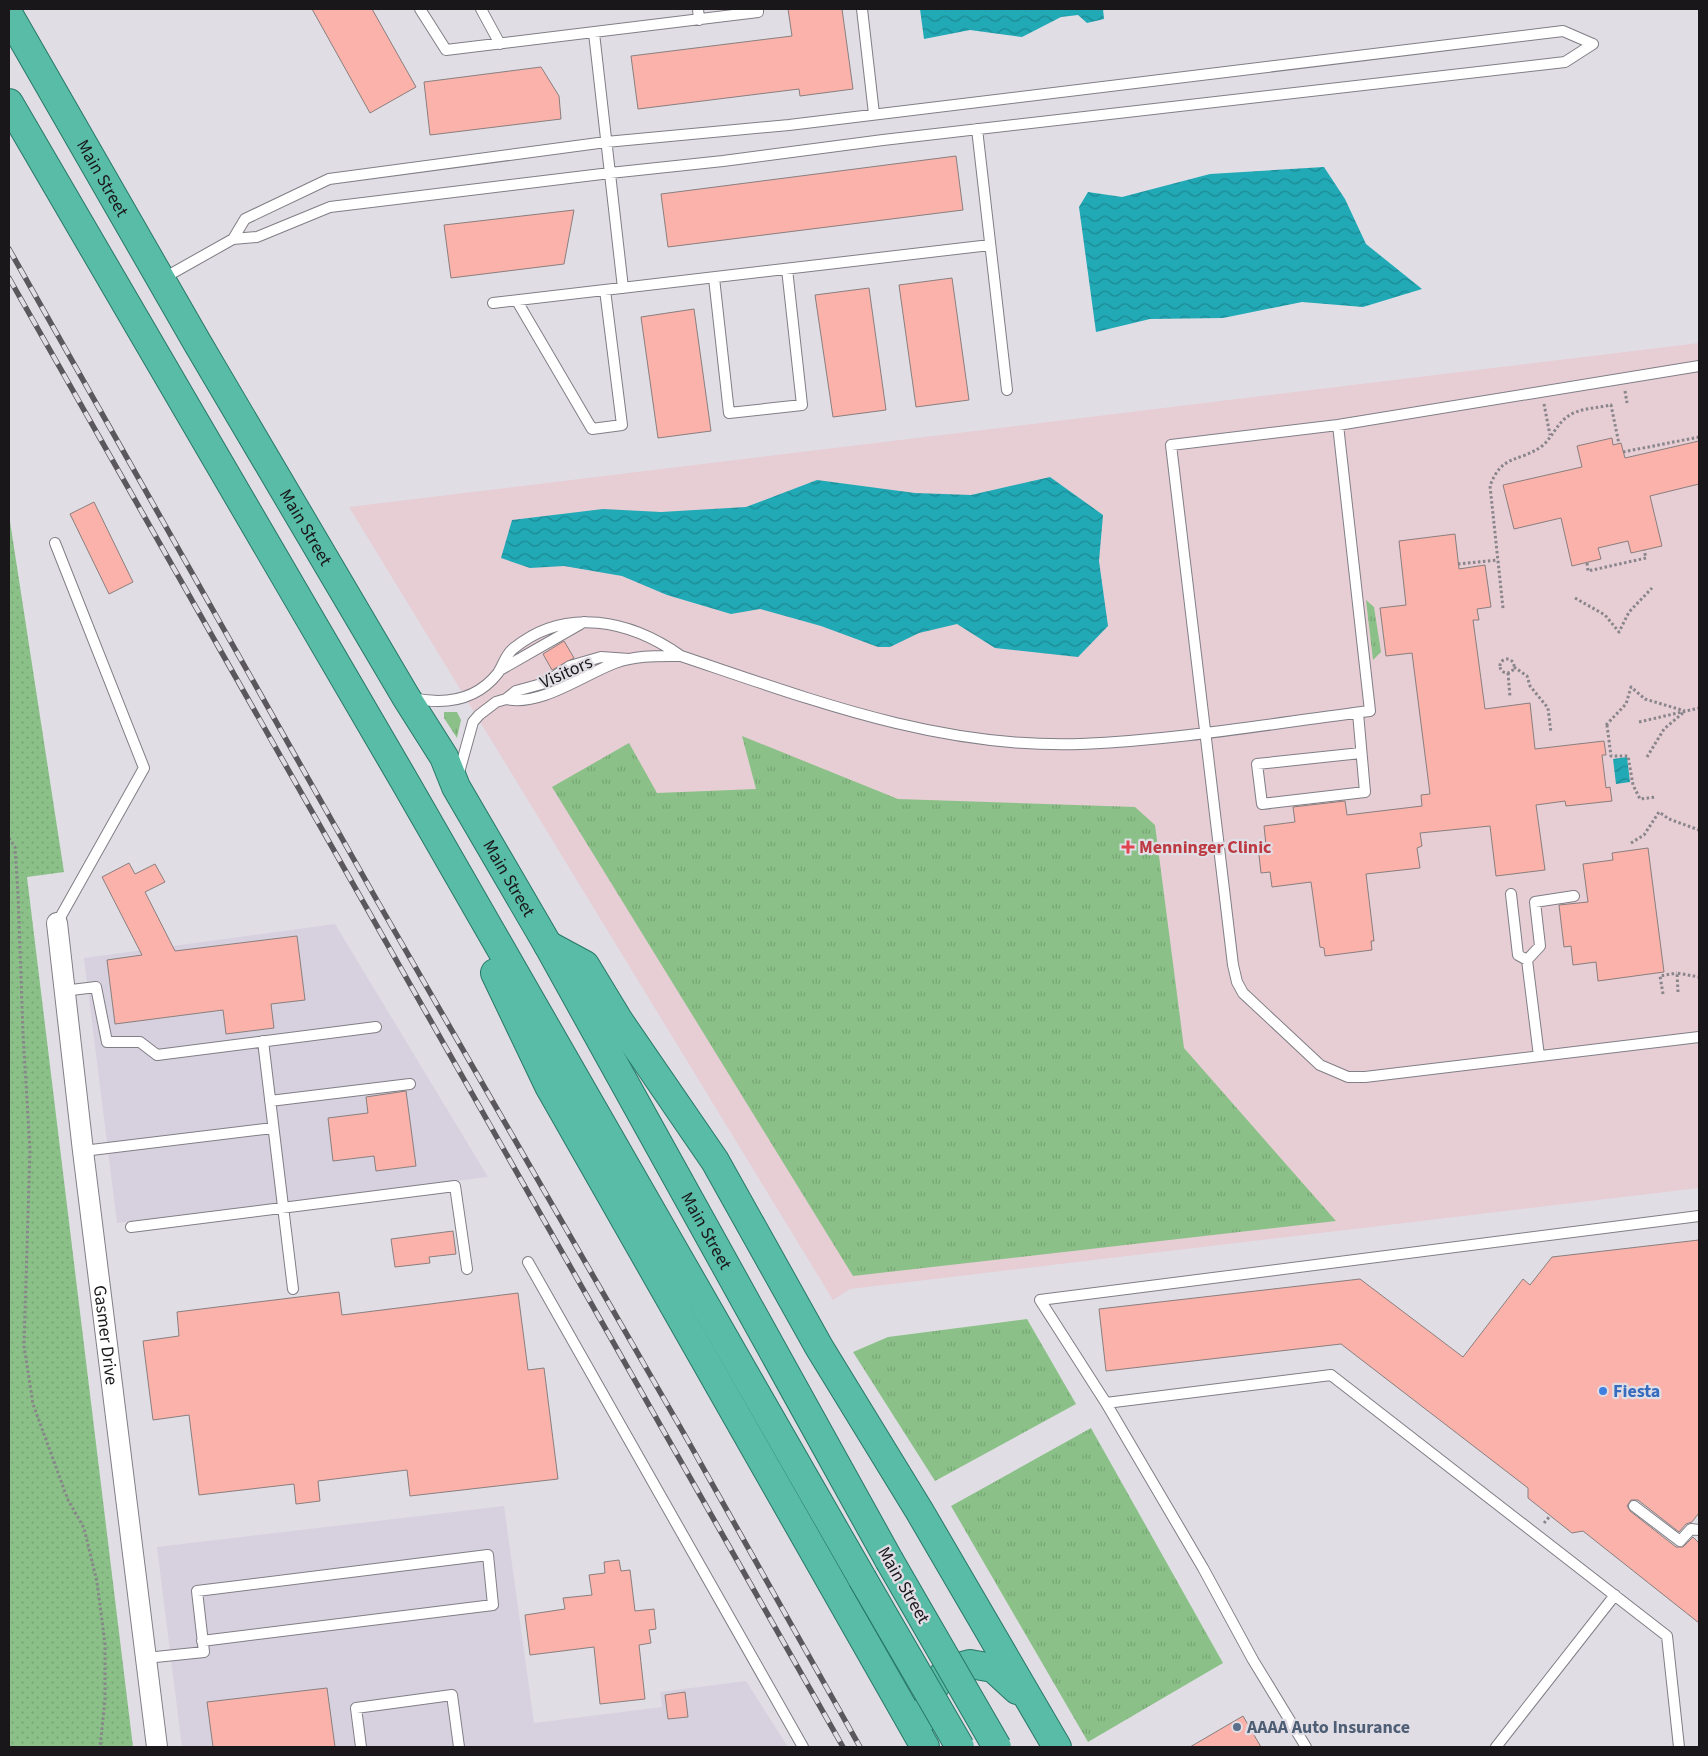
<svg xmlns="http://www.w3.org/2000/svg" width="1708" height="1756" font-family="'Source Sans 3',sans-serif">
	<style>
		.built { fill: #d7d0df }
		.medical { fill: #e7cdd4 }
		.grass { fill: url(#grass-tufts) }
		.park { fill: url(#park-dots) }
		.water { fill: url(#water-waves) }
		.building { fill: #fbb2ab; stroke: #897f7e }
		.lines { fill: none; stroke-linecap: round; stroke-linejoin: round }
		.service-casing { stroke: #817e86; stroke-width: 12 }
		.minor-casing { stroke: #817e86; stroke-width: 22 }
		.trunk-casing { stroke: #277867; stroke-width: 30 }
		.path { stroke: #88858b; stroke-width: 3; stroke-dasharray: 2.5 2.5; stroke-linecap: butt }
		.service { stroke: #fff; stroke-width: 10 }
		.minor { stroke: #fff; stroke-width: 20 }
		.trunk { stroke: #58bca6; stroke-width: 28 }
		.rail-casing { stroke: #5b585d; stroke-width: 5.5 }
		.rail { stroke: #e1dde5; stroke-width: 4; stroke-dasharray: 11; stroke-linecap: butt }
		.trunk-bridge-casing { stroke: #277867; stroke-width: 30; stroke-linecap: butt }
		.trunk-bridge { stroke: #58bca6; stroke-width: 28 }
		.health-dot { fill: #e0444e; stroke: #e1dde5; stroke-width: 2 }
		.shop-dot { fill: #3f7fe0; stroke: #e1dde5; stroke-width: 2 }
		.service-dot { fill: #5c6f8a; stroke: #e1dde5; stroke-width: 2 }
		.labels { text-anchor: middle; stroke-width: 4.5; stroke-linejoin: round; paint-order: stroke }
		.street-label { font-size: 18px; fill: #19171a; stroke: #e1dde5 }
		.health-label { font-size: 18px; font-weight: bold; fill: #be3a42; stroke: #e1dde5; text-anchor: start }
		.shop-label { font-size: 18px; font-weight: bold; fill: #366cbe; stroke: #e1dde5; text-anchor: start }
		.service-label { font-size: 18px; font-weight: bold; fill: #4e5e75; stroke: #e1dde5; text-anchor: start }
	</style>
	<defs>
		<pattern id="grass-tufts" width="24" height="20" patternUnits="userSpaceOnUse" patternTransform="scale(1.25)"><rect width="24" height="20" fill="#8bc188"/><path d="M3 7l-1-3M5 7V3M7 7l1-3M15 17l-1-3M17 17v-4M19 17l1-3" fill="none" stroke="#77a575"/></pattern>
		<pattern id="park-dots" width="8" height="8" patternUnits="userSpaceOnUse" patternTransform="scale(1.25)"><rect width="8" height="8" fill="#8bc188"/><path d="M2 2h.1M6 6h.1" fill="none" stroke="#77a575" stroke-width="1.8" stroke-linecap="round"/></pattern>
		<pattern id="water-waves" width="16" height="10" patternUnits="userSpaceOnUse" patternTransform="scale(1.25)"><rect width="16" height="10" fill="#21a9b6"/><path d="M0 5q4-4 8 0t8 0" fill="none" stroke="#1c8993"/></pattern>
	</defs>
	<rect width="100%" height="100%" fill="#e1dde5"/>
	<!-- built -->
	<path class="built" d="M335,924L488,1177L117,1223L84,958Z
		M504,1506L534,1723L662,1707L660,1692L746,1681L788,1747H182L157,1547Z"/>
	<!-- medical -->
	<path class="medical" d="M1699,343V1188L850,1289L833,1300L349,507Z"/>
	<!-- grass -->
	<path class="grass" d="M1366,600L1374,607L1381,652L1373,660Z
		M444,712H457L461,720L457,738L444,718Z
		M742,736L898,799L1135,807L1155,825L1184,1048L1336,1221L853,1276L552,787L629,743L657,793L756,789Z
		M1027,1319L1076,1404L935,1481L853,1352L888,1337Z
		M1091,1428L1223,1663L1088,1742L951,1506Z"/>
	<!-- park -->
	<path class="park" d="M9,515L64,872L27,877L133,1747H9Z"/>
	<!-- water -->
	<path class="water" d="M920,9H1103L1104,19L1087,23L1078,15L1061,17L1022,37L970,30L924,39Z
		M1324,167L1345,199L1366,244L1422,289L1363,307L1302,302L1223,318L1150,319L1096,332L1079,207L1088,192L1122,197L1210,174Z
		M1050,477L1103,515L1099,561L1108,626L1078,657L995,648L957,624L919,633L890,647H878L821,626L760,609L731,614L667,595L622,576L564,566L530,568L501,558L512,520L603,509L661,512L746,507L817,480L915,493L971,495Z
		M1627,757L1630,782L1616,784L1613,759Z"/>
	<!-- building -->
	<path class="building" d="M312,9H372L416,87L370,113Z
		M788,9H842L853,89L800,96L799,89L638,109L631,56L792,36Z
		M541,67L559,96L561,119L430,135L424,82Z
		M956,156L963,210L668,247L661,194Z
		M574,210L564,264L451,278L444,225Z
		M952,278L969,400L916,407L899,285Z
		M869,288L886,410L833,417L815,295Z
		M694,309L711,431L658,438L641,317Z
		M1612,438L1613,445L1621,443L1625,458L1699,441V484L1650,496L1662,546L1631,553L1628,541L1598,548L1601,559L1572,566L1561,518L1514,529L1503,485L1582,467L1577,446Z
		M94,502L133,582L109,594L70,514Z
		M1455,534L1459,569L1485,565L1491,607L1477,609L1479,620H1473L1485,709L1530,703L1535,749L1604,741L1606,755H1602L1606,788L1610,787L1612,801L1566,806L1565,801L1536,805L1545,870L1496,876L1490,826L1420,833L1422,846L1417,848L1420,868L1366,874L1374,941H1371L1372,950L1325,956L1324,948L1320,947L1311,882L1272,887L1270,872L1261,873L1258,846L1266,845L1264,826L1295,822L1293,807L1345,801L1347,815L1422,806L1421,795L1430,794L1412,653L1386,656L1380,608L1406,605L1399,541Z
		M564,641L574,658L552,670L543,654Z
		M1648,848L1664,972L1598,981L1596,962L1573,965L1571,946L1564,947L1559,905L1588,902L1583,864L1613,860L1612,853Z
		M129,863L135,874L155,864L165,882L145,892L175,951L297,936L305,1000L271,1004L274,1028L226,1034L223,1010L115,1024L107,960L142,955L102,877Z
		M406,1091L416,1166L376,1171L374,1156L333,1161L328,1118L368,1113L366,1097Z
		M453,1231L456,1254L429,1257L430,1263L395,1267L391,1239Z
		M1699,1240V1513L1692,1522L1686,1524L1679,1532L1638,1500H1631L1627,1506L1630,1511L1676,1547H1683L1693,1537L1699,1543V1623L1583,1531L1572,1533L1528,1498V1488L1341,1344L1106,1371L1099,1309L1360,1279L1463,1357L1523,1279L1530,1285L1552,1257Z
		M339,1292L342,1315L518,1293L528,1370L544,1368L558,1479L410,1496L407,1470L318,1481L320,1501L296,1504L294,1484L199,1495L189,1415L153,1420L143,1341L179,1336L177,1312Z
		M619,1560L621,1571L630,1570L635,1611L654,1609L656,1629L649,1630L651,1643L639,1645L645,1699L600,1704L594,1647L530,1655L525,1615L565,1609L563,1598L592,1595L589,1575L605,1573L604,1562Z
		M327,1688L335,1747H213L207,1702Z
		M685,1692L688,1717L668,1719L665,1695Z
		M1243,1716L1261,1747H1190Z"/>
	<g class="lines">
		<!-- service casing -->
		<g class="service-casing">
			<path id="service" d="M420,9L446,50L758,12V9
				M481,9L500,44
				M698,9L699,20
				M862,9L874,114
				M594,33L623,288
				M977,129L1007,390
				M233,239L245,219L329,179L606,142L789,125L1563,31L1593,44
				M714,278L729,413L802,405L787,269
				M162,279L233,239L257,237L330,207L610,173L723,161L883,140L1565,62L1593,44
				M517,301L592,429L622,425L605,290
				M493,303L990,245
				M1699,366L1338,425L1171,445L1233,965L1237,982L1243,993L1320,1065L1348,1077H1365L1699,1037
				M55,543L144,768L57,923
				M500,670L584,622
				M412,698C445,705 476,701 498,673C504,664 505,655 514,648C566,606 630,620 681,656C812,700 940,749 1081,744C1178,740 1275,723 1370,711L1338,425
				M506,699C540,707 583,675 615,663C636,655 659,656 681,656
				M1358,713L1365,792L1262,804L1257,764L1361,753
				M458,776L473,722L479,715L496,702L506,699L516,691L545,683L570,666L601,657L629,659
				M1511,894L1518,955L1527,960
				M63,991L96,987L107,1042H140L157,1055L376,1027
				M263,1041L293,1289
				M1539,1056L1527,960L1540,946L1535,902L1574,896
				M270,1101L410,1084
				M83,1151L273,1128
				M131,1227L455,1186L467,1269
				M528,1262L803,1747
				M1106,1403L1331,1375L1667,1636L1679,1747
				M1634,1506L1680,1541L1691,1529L1699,1530
				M146,1658L204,1652L197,1591L488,1555L493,1605L202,1641
				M361,1747L356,1708L452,1695L459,1747
				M1306,1747L1253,1660L1203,1568L1106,1403L1040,1300L1699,1216
				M1496,1747L1615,1595"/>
		</g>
		<!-- minor casing -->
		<g class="minor-casing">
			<g id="minor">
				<path id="s1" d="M57,923L83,1151L157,1747"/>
			</g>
		</g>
		<!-- trunk casing -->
		<g class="trunk-casing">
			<g id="trunk">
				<path id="s2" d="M9,15L198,344L406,697L444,757L456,787L548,945L889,1560"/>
				<path d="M9,103L405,782L862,1578"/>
				<path d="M548,945L585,965L619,1021L715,1161L819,1347L920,1512L1057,1747"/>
				<path d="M495,973L549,1086L925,1747"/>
				<path d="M926,1717L932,1690L947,1670L970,1664L993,1668L1017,1690"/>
			</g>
		</g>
		<!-- path -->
		<path class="path" d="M1625,391L1627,403
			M1544,404L1550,435
			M1623,452L1699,437
			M1587,563L1588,571L1646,558L1644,550
			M1458,564L1498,560
			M1575,598L1605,615L1619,632L1629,612L1652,588
			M1503,608L1490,486C1502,453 1519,463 1542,446C1552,438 1556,425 1567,417C1578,408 1598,408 1611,405L1619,444
			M1500 666a7 7 0 1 1 14 0a7 7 0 1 1-14 0Z
			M1514,667L1527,676L1530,686L1548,708L1551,733
			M1508,673L1510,697
			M1639,722L1699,708
			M1606,725L1626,704L1631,687L1645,699L1685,711
			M1607,725L1611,756H1628L1633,785L1640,799L1656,797
			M1647,757L1664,729L1684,712
			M9,838L15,847L18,894L23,1033L30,1150L24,1346L33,1404L68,1500L84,1528L97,1582L105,1644V1700L100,1747
			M1631,843L1644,835L1659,812L1669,819L1699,830
			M1678,992L1677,973L1699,977
			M1663,994L1660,976L1677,973
			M1544,1523L1550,1516"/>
		<!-- service -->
		<use href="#service" class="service"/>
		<!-- minor -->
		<use href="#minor" class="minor"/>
		<!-- trunk -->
		<use href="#trunk" class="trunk"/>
		<!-- rail casing -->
		<g class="rail-casing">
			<path id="rail" d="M9,249L379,904L683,1432L860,1747
				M9,278L843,1747"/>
		</g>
		<!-- rail -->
		<use href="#rail" class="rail"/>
		<!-- trunk-bridge casing -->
		<g class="trunk-bridge-casing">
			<path id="trunk-bridge" d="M889,1560L997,1747
				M862,1578L960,1747"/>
		</g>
		<!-- trunk-bridge -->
		<use href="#trunk-bridge" class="trunk-bridge"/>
	</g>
	<!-- markers -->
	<path class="health-dot" d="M1125.5 839.5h5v5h5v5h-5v5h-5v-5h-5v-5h5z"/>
	<circle class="shop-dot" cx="1603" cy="1391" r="5"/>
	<circle class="service-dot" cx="1237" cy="1727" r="5"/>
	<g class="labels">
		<!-- street labels -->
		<g class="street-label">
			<text dy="6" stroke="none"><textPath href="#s2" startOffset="188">Main Street</textPath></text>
			<text dy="6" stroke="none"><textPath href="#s2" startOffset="592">Main Street</textPath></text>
			<text transform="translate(566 672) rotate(-24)" y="6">Visitors</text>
			<text dy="6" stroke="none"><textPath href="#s2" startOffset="998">Main Street</textPath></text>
			<text dy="6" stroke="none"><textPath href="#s2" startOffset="1402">Main Street</textPath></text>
			<text dy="6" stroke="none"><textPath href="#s1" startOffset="415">Gasmer Drive</textPath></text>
			<text transform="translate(904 1585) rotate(60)" y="6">Main Street</text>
		</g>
		<!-- health labels -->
		<g class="health-label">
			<text x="1139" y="853">Menninger Clinic</text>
		</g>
		<!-- shop labels -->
		<g class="shop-label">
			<text x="1613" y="1397">Fiesta</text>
		</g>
		<!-- service labels -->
		<g class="service-label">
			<text x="1247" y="1733">AAAA Auto Insurance</text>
		</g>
	</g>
	<!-- border -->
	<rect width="1708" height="1756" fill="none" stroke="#19171a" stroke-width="20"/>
</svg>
